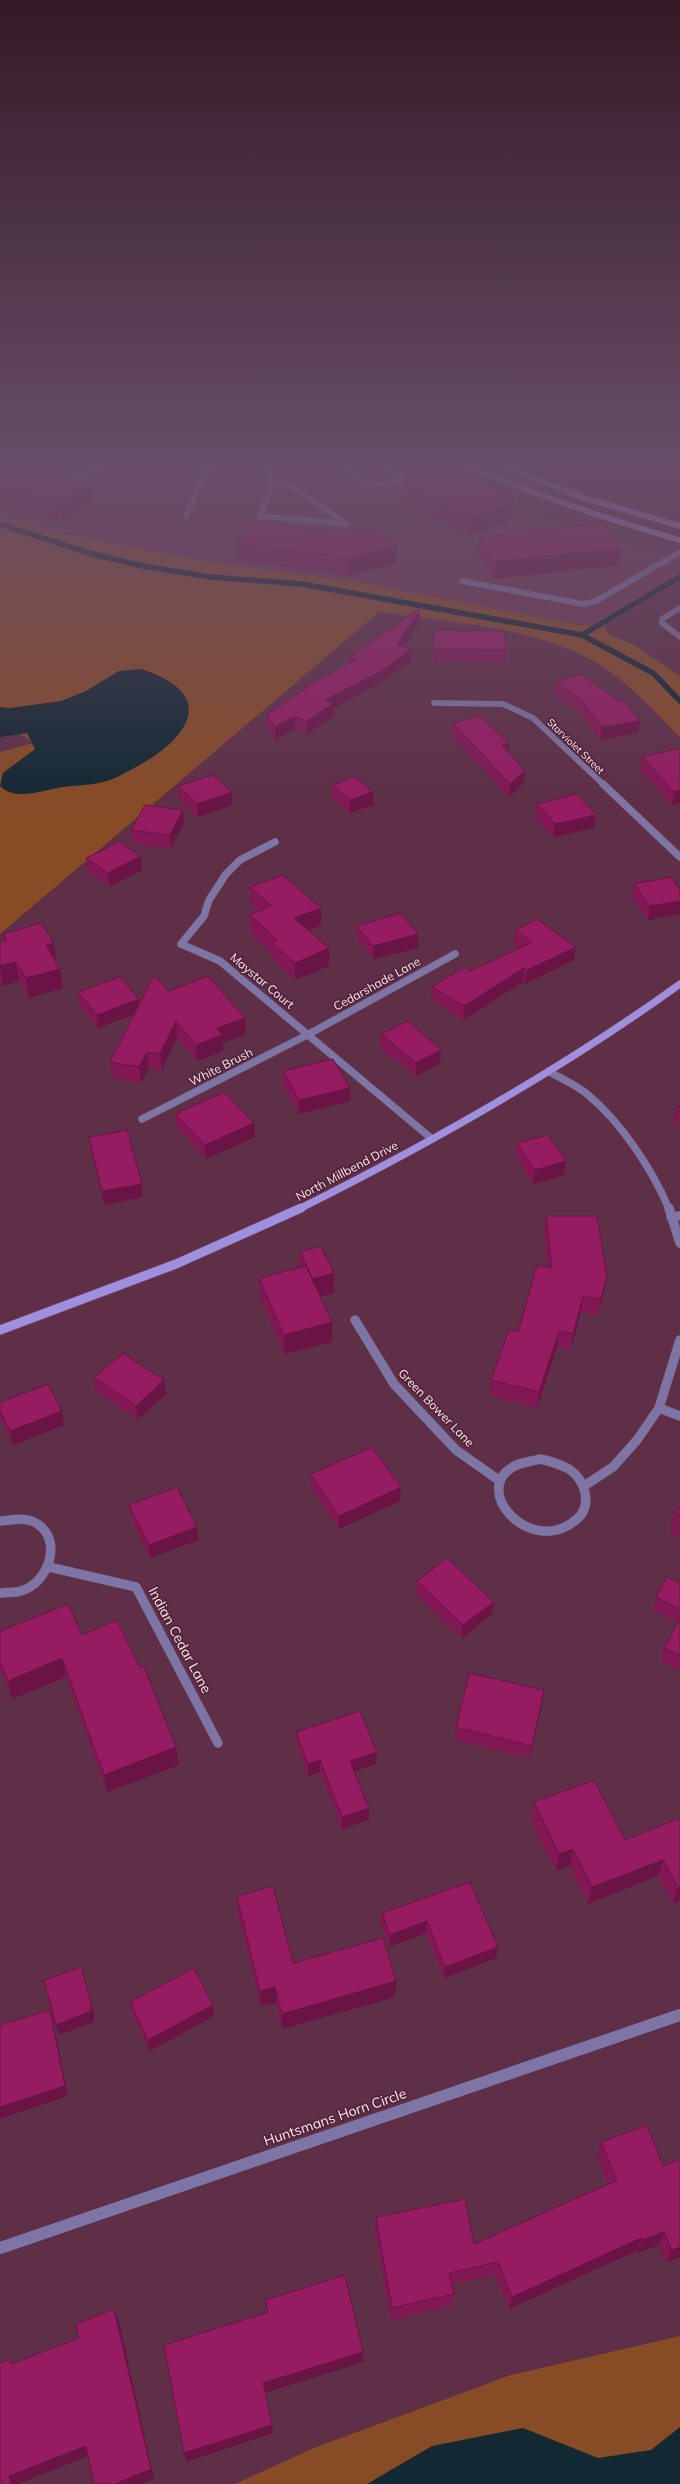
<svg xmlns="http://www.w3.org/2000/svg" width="680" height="2484" font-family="Mulish,sans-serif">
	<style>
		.built { fill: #6e3852 }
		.green { fill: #874c26 }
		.water { fill: #122832 }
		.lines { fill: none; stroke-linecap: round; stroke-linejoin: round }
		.stream { stroke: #122832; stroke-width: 5.5 }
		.lane-far1-casing { stroke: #7a4f64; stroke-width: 6 }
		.lane-casing { stroke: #7a4f64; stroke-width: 10 }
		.street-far3-casing { stroke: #7a4f64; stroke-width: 6 }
		.street-far2-casing { stroke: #7a4f64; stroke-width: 8 }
		.street-far1-casing { stroke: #7a4f64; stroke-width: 10 }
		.street-casing { stroke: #7a4f64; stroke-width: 12 }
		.secondary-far2-casing { stroke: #7a4f64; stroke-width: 6 }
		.secondary-far1-casing { stroke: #7a4f64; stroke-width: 8 }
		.secondary-casing { stroke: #7a4f64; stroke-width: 10 }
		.lane-far1 { stroke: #7c75a6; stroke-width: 5.5 }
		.lane { stroke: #7c75a6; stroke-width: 9 }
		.street-far3 { stroke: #7c75a6; stroke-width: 5.5 }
		.street-far2 { stroke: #7c75a6; stroke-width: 7 }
		.street-far1 { stroke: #7c75a6; stroke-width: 9 }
		.street { stroke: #7c75a6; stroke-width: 12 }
		.secondary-far2 { stroke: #9e90df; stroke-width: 5.5 }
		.secondary-far1 { stroke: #9e90df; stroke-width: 7 }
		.secondary { stroke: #9e90df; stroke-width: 9 }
		.wall { fill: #811854 }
		.shaded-wall { fill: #691445 }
		.building { fill: #961c62; stroke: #691445 }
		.labels { text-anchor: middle; stroke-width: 3.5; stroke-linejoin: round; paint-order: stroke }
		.far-street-label { font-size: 10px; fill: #fbe3ed; stroke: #52253b }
		.street-label { font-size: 12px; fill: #fbe3ed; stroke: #52253b }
		.near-street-label { font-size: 14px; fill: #fbe3ed; stroke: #52253b }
	</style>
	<rect width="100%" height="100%" fill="#5e2f46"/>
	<!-- built -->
	<path class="built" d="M0,460H416L459,482L541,518L680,558V582L604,626L580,625L351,581L212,562L60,533L0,515Z"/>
	<!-- green -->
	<path class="green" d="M0,515L60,533L212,562L351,581L580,625L604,626L608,633L634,645L680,676V737C654,711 622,675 588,658C525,626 448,622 379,612L0,934V752L34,743L12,729L0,727Z
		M680,2336V2484H235L314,2448L511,2375Z"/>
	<!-- water -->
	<path class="water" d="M141,669C219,694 190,738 136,767C126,772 114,780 103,782C88,786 72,785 58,788C40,791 15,801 0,786L3,773L35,749L27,733L0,737V707L10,708L61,701L86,691L119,671Z
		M680,2427V2484H367L432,2446L523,2428L598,2458L651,2450Z"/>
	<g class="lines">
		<!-- stream -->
		<path class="stream" d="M0,524L89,553L142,566L210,577L302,584L582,635L653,673L680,701
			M582,635L680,577"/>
		<!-- lane-far1 casing -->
		<g class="lane-far1-casing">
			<path id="lane-far1" d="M93,460L111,463
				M338,460L345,464
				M374,460L404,478V481L370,485L346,469L345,464Z
				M261,462L274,481
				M68,480L122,460
				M274,481L291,486L347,524L260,516Z
				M186,516L207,467
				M462,581L583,604L596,601L680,552
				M680,608L662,619V623L680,637"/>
		</g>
		<!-- lane casing -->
		<g class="lane-casing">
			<path id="lane" d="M671,1217L680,1216"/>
		</g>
		<!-- street-far3 casing -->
		<g class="street-far3-casing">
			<path id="street-far3" d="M118,463L214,467L275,460
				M434,703L503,704L533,718L604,785"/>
		</g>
		<!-- street-far2 casing -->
		<g class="street-far2-casing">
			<path id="street-far2" d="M603,784L680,857
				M275,842L240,860L226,874L209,900L204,916L181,944L220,961L432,1139
				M550,1072C562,1079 576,1085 587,1094C621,1122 652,1169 669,1209
				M142,1119L309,1034L455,954"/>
		</g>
		<!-- street-far1 casing -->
		<g class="street-far1-casing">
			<path id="street-far1" d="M669,1208L680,1243
				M355,1320L394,1384L456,1450L500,1481
				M659,1408L680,1416
				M540,1459C550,1461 559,1464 569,1469C585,1480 593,1505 577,1519C531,1560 465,1486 519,1464C526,1462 533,1461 540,1459Z
				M584,1486L613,1467L637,1440L659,1408L680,1340
				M0,1521C13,1520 27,1516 39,1525C63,1543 47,1584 21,1591C15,1593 7,1592 0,1593
				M49,1567L136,1587L218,1743"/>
		</g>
		<!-- street casing -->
		<g class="street-casing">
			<path id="street" d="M0,2248L680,2015"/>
		</g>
		<!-- secondary-far2 casing -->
		<g class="secondary-far2-casing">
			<path id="secondary-far2" d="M455,460C528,493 603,518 680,540
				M489,460L581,497L680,526"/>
		</g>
		<!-- secondary-far1 casing -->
		<g class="secondary-far1-casing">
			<path id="secondary-far1" d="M299,1209C431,1143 561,1070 680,984"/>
		</g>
		<!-- secondary casing -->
		<g class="secondary-casing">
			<path id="secondary" d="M0,1330L176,1264L301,1208"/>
		</g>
		<!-- lane-far1 -->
		<use href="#lane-far1" class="lane-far1"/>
		<!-- lane -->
		<use href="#lane" class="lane"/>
		<!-- street-far3 -->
		<use href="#street-far3" class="street-far3"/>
		<!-- street-far2 -->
		<use href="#street-far2" class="street-far2"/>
		<!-- street-far1 -->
		<use href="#street-far1" class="street-far1"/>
		<!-- street -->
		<use href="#street" class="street"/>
		<!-- secondary-far2 -->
		<use href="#secondary-far2" class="secondary-far2"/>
		<!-- secondary-far1 -->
		<use href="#secondary-far1" class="secondary-far1"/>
		<!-- secondary -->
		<use href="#secondary" class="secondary"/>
	</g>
	<!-- wall -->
	<path class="wall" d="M0,460H66V463L23,471L90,487L92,503L63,521L0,503Z
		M591,460H653V462L626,474Z
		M406,480L514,496L512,516L509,517V522L470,536L404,502L405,485H406Z
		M479,537L621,548L619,565L495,579L478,554Z
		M237,543L396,563L349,576L238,560Z
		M420,623L404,646L411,661L380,683L334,708V716L307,734L295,729L275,740L267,727V714L306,689V686L349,663L350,657Z
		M434,630L506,650L505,663L434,662Z
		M556,682L640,721L638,733L600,740L581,714L555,695Z
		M453,723L509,743L508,752L523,784L509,797L452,736Z
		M680,748V803L672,805L640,770L642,757Z
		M332,785L373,805L350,813L332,798Z
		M178,786L232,792V805L198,817L179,800Z
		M537,804L594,828L553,837L535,817Z
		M184,823L171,848L133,844L131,830Z
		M86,858L142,870L110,886L88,872Z
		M671,877L648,920L632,897L634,884Z
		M250,887L321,925L308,930L329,966L295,980L273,960L272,953L250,932V915L259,911L251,905Z
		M357,926L418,934V948L373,959L357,939Z
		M515,930L576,947L574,960L525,984L523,982L463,1020L431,1000L432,987L470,971L520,948L514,943Z
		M3,934L56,962L63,988L29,998L19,981L3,986L0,981V942L4,941Z
		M169,991L246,1034L223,1043V1051L197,1061L177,1038L162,1070L149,1068L141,1083L112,1078L110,1062L134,1015L98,1028L80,1006L78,992L139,999L140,1004Z
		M381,1034L441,1050L440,1063L416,1076L380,1048Z
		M283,1071L350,1101L299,1114L283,1085Z
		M680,1106V1128L673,1122L676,1109Z
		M175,1114L254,1123L255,1137L206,1159L177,1128Z
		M89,1137L143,1197L104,1205L91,1151Z
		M517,1143L566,1161L564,1175L533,1184L516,1157Z
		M546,1216L607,1276L604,1292L598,1315L581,1312L571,1350L557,1347L537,1408L490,1396L491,1380L518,1332L548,1267L544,1233Z
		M300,1252L334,1273V1293L320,1296L332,1322V1342L285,1354L260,1297L259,1278L300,1267Z
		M94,1377L164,1380L166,1394L138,1419L96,1391Z
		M0,1402L64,1425L13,1445L0,1417Z
		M311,1474L400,1501L339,1529L311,1487Z
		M129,1505L197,1527L198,1540L150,1558L131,1518Z
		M680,1506V1538L670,1532L674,1513Z
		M417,1581L494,1602L492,1614L462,1638L416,1594Z
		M680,1583V1671L661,1661L664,1648L678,1622L653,1610L656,1597Z
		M0,1631L82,1635L176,1747L179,1765L107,1792L66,1677L12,1699L0,1668Z
		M544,1690L542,1703L530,1758L455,1740L456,1727Z
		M296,1732L376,1764L354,1772L369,1808V1820L342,1829L320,1772L308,1776L297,1745Z
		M534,1802L625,1840L680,1818V1901L673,1904L658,1876L588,1904L570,1866L556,1871L531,1820Z
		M470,1882L496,1958L444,1978L426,1933L389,1947L381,1925L382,1913Z
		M237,1896L293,1963L395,1997L282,2029L276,2003L261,2006L238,1913Z
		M130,2002L214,2016L150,2051L132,2013Z
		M601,2142L663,2166L680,2159V2257L666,2263L659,2245L637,2253L636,2251L509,2309L495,2275L452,2284L454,2294L452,2306L391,2320L375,2230L376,2217L474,2244L608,2184L597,2156Z"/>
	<!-- shaded-wall -->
	<path class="shaded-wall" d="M0,460H66V463L0,475Z
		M627,460H653V462L626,474Z
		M90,487L92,503L63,521L61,504Z
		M514,496L512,516L509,517V522L470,536L471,519L505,503L510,498Z
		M397,546L396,563L349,576L350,558Z
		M621,548L619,565L495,579L496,561Z
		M420,611V623L397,656V644Z
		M412,649L411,661L380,683L334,708V716L307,734V721L325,700Z
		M294,717L295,729L275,740V727Z
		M640,721L638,733L600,740L602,727Z
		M509,743L508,756L502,745Z
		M525,771L523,784L509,797L510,784Z
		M680,790V803L672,805L674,792Z
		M232,792V805L198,817L197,804Z
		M373,792V805L350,813V800Z
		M183,810L184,823L171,848L170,835Z
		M596,815L594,828L553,837L555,824Z
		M141,856L142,870L110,886L108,873Z
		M680,901V914L648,920L650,906Z
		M321,908V925L294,936V918Z
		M418,934V948L373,959V946Z
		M54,943L56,962L46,945Z
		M576,947L574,960L525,984L527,970Z
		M329,948V966L295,980V963Z
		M16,962L19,981L3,986L0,966Z
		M524,968L523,982L463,1020L464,1006Z
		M60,969L63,988L29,998L26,978Z
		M139,999L140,1012L98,1028L97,1015Z
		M245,1018L246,1034L223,1043V1051L197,1061L196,1045L217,1028Z
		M176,1021L177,1038L162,1070L160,1054Z
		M441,1050L440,1063L416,1076V1063Z
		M147,1052L149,1068L141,1083L139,1067Z
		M350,1088V1101L299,1114V1100Z
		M254,1123L255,1137L206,1159L205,1145Z
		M566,1161L564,1175L533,1184L535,1170Z
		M142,1184L143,1197L104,1205L102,1191Z
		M334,1273V1293L313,1298V1279Z
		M607,1276L604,1292L598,1315L601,1299Z
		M583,1296L581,1312L571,1350L573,1334Z
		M332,1322V1342L285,1354L284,1335Z
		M559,1331L557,1347L537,1408L539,1392Z
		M164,1380L166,1394L138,1419L136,1406Z
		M62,1411L64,1425L13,1445L10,1431Z
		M401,1487L400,1501L339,1529V1516Z
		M197,1527L198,1540L150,1558L149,1545Z
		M494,1602L492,1614L462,1638L463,1625Z
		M62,1658L66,1677L12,1699L8,1681Z
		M544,1690L542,1703L530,1758L532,1746Z
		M176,1747L179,1765L107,1792L104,1775Z
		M377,1752L376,1764L350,1773V1761Z
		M320,1760V1772L308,1776V1764Z
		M369,1808V1820L342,1829V1817Z
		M573,1849L570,1866L556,1871L559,1854Z
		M663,1860L658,1876L588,1904L592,1887Z
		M678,1887H680V1901L673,1904Z
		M427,1921L426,1933L389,1947L390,1935Z
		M498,1947L496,1958L444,1978L445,1967Z
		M396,1981L395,1997L282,2029V2014Z
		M275,1987L276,2003L261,2006L260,1991Z
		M91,2003L94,2014V2022L59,2035L56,2025Z
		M213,2005L214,2016L150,2051L148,2040Z
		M50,2010L53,2021L68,2096L0,2119V2107Z
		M664,2232L659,2245L637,2253L642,2240Z
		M641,2238L636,2251L509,2309L512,2297Z
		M680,2247V2257L666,2263L672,2250Z
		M114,2309L119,2321L154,2479L142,2484H115Z
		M363,2352V2362L265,2393L263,2383Z
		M272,2425L273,2433L187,2462L184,2453Z
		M86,2446L91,2455L18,2484H11L9,2476Z"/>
	<!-- building -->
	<path class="building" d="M0,465L90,487L61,504L0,486Z
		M444,466L514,496L510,498L513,499L505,503L510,505L471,519L405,485L412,483L406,480Z
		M253,521L345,534L373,528L397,546L350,558L237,543Z
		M602,523L621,548L496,561L479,537Z
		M418,609L420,611L397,644L412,649L381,671L325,700L334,703L307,721L294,717L275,727L267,714L308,687L306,686L357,659L350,657Z
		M434,630L504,631L506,650L434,649Z
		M581,674L619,701L624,700L640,721L602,727L582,701L556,682Z
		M480,716L509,743L502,745L525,771L510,784L453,723Z
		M680,748V790L674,792L642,757Z
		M213,775L232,792L197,804L178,786Z
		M355,777L373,792L350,800L332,785Z
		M577,794L596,815L555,824L537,804Z
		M145,805L183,810L170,835L131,830Z
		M119,842L141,856L108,873L86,858Z
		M283,875L321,908L294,918L329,948L295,963L272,943L277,940L250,915L271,906L250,887Z
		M671,877L680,890V901L650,906L634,884Z
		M400,913L418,934L373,946L357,926Z
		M537,919L576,947L527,970L524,968L464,1006L432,987L464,967L470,971L532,942L515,930Z
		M41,923L54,943L46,945L60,969L26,978L16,962L0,966V942L7,940L3,934Z
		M154,975L169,991L208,976L245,1018L217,1028L222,1035L196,1045L176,1021L160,1054L147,1052L139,1067L110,1062Z
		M120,977L139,999L97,1015L78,992Z
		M408,1021L441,1050L416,1063L381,1034Z
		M333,1059L350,1088L299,1100L283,1071Z
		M224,1092L254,1123L205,1145L175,1114Z
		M680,1106V1112L676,1109Z
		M127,1130L142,1184L102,1191L89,1137Z
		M548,1135L566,1161L535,1170L517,1143Z
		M546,1216H597L607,1276L601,1299L583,1296L573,1334L559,1331L539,1392L491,1380L509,1330L518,1332L537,1265L552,1268Z
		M321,1246L334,1273L313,1279L300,1252Z
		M306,1266L332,1322L284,1335L259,1278Z
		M123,1353L164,1380L136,1406L94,1377Z
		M48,1384L62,1411L10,1431L0,1410V1402Z
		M372,1447L401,1487L339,1516L311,1474Z
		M177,1487L197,1527L149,1545L129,1505Z
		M680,1506V1516L674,1513Z
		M447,1558L494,1602L463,1625L417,1581Z
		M667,1577L680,1583V1609L656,1597Z
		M68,1604L82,1635L117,1620L140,1668L144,1666L176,1747L104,1775L62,1658L8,1681L0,1662V1631Z
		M680,1619V1656L664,1648Z
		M469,1673L544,1690L532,1746L456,1727Z
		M360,1711L377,1752L350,1761L369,1808L342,1817L320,1760L308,1764L296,1732Z
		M594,1780L625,1840L680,1818V1887H678L663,1860L592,1887L573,1849L559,1854L534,1802Z
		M470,1882L498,1947L445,1967L427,1921L390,1935L382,1913Z
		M273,1886L293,1963L383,1938L396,1981L282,2014L275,1987L260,1991L237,1896Z
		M81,1967L91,2003V2011L56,2025L44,1980Z
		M194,1968L213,2005L148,2040L130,2002Z
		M50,2010L65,2086L0,2107V2025Z
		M647,2125L663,2166L680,2159V2247L672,2250L664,2232L642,2240L641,2238L512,2297L498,2262L449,2273L454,2294L392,2308L376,2217L465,2199L474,2244L617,2180L601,2142Z
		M345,2275L363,2352L263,2383L272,2425L184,2453L164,2345L268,2312L265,2300Z
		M114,2309L151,2469L115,2484H94L86,2446L9,2476L11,2484H0V2363L10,2359L11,2364L79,2338L76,2324Z"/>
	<!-- sky -->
	<linearGradient id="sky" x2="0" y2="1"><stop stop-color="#341a26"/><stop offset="0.57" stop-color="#684d68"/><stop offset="1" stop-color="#684d68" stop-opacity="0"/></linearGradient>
	<rect width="680" height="807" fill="url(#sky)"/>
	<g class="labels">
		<!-- far-street labels -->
		<g class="far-street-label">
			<text transform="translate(576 746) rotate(44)" y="4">Starviolet Street</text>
		</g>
		<!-- street labels -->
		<g class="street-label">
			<text transform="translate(262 981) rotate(40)" y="4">Maystar Court</text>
			<text transform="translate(377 984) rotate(-29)" y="4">Cedarshade Lane</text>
			<text transform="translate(221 1067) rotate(-27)" y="4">White Brush</text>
			<text transform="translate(347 1171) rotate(-28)" y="4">North Millbend Drive</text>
			<text transform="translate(436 1408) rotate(46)" y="4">Green Bower Lane</text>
		</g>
		<!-- near-street labels -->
		<g class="near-street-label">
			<text transform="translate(180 1640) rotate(62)" y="5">Indian Cedar Lane</text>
			<text transform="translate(335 2117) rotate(-19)" y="5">Huntsmans Horn Circle</text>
		</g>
	</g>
</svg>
